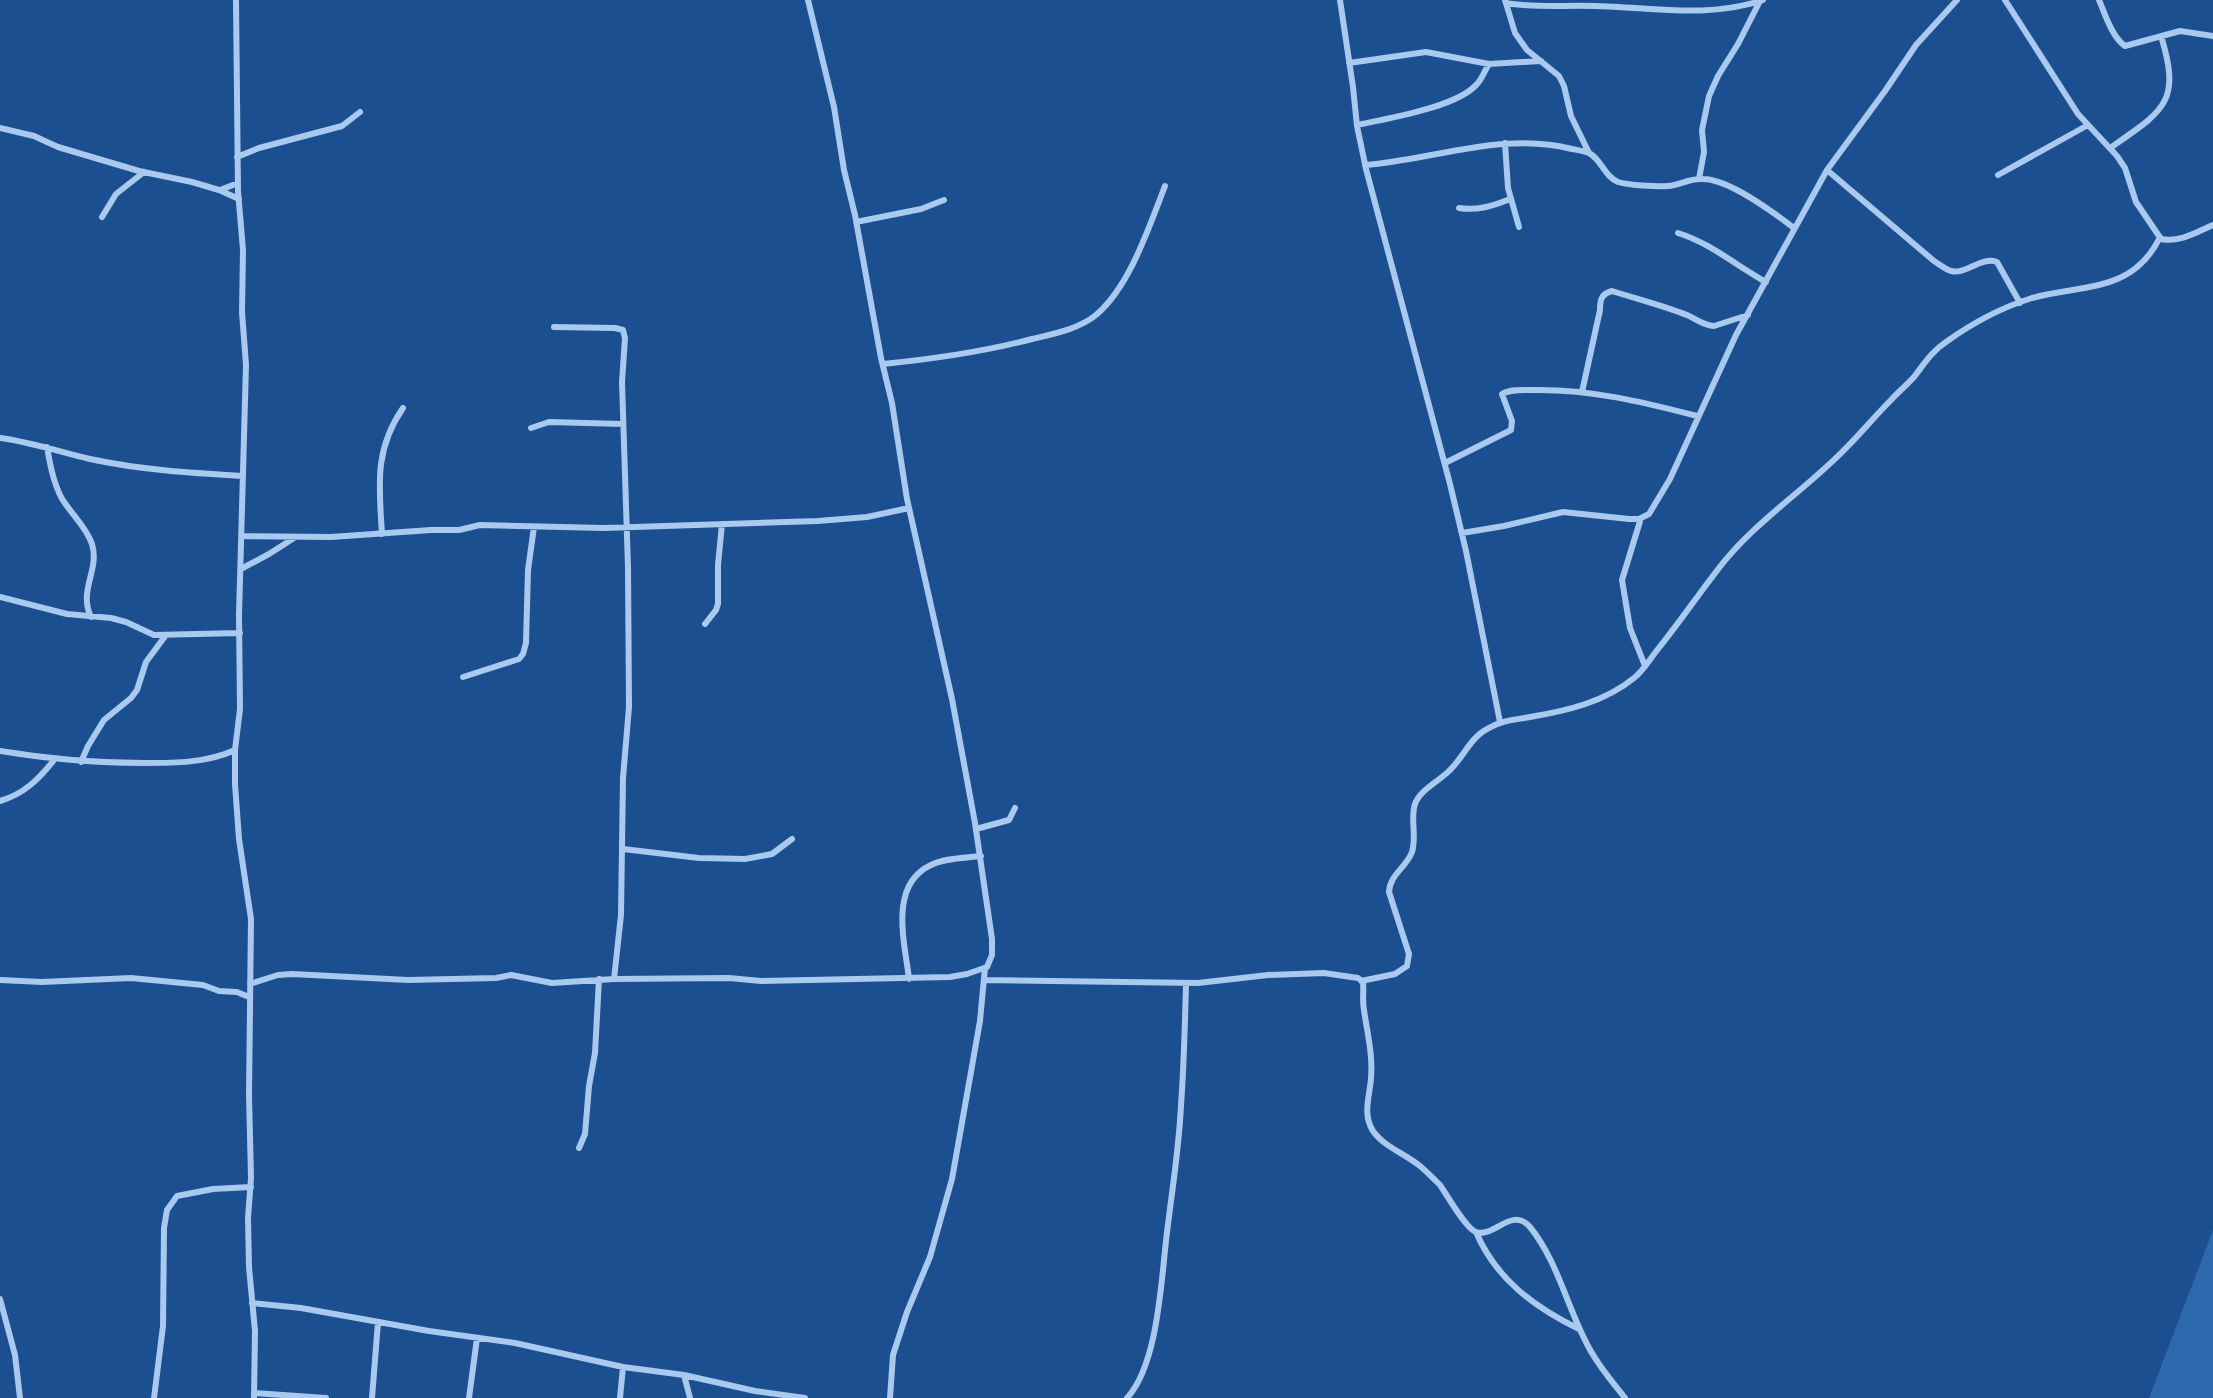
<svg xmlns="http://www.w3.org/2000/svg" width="2213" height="1398" font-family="'Alegreya Sans',sans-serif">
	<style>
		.green { fill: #2e69ad }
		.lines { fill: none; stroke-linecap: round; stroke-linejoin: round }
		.minor { stroke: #a9c9ee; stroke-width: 6 }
	</style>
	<rect width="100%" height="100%" fill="#1b4f8f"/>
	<!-- green -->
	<path class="green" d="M2213,1230V1398H2149Z"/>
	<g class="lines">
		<!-- minor -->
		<path class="minor" d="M236,0L238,191L243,250L242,312L246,365L239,615L240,709L235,750V784L239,839L251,919L249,1095L251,1178L248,1218L249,1267L255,1331L254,1398
			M1340,0L1353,87L1357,126L1366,169L1450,484L1466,551L1500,722
			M1505,0L1515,33L1527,50L1559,76L1564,86L1571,116L1589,153
			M2005,0L2078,114L2117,156L2125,168L2136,202L2161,239C2179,243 2197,232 2213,225
			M2099,0C2105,14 2112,37 2125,46L2180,31L2213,36
			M1506,3C1535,8 1565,5 1594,6C1651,7 1707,19 1763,0
			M1349,63L1426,52L1489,64L1541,61
			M1357,125C1386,119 1458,107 1477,84C1482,79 1485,70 1489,64
			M0,128L34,136L58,147L139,171L192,182L219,190L239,199
			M1505,143L1508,188L1519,227
			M2110,148C2163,111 2182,103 2161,36
			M237,157L259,148L342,126L360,112
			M1365,165C1433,160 1503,131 1572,149C1577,150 1584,151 1589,153C1602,160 1604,176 1618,182C1627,185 1657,187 1668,186C1680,185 1690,178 1703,179C1729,179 1773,212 1794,228
			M1827,170L1934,261C1939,264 1945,269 1951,271C1966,275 1981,256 1997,262L2020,303
			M1998,175L2088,125
			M1699,179L1704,152L1702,130L1709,96L1718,76L1738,44L1760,1
			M220,190L238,183
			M1459,208C1477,211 1493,206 1510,199
			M102,217L116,194L144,172
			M856,222L921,209L944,200
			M1678,233C1710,243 1737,266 1766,282
			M554,327L615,328L623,330L625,338L622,382L628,567L629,707L623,778L621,915L614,979
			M883,364C933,359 983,352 1032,339C1053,334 1079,329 1096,315C1130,286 1149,227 1165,186
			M1582,392L1600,310C1600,300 1601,294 1612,291C1637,299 1662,305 1687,315C1696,319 1704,326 1714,326L1748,315
			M531,428L549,422L623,424
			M0,438C31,442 60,452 90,459C141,470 192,473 243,476
			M47,447C50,464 53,481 61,497C70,513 86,526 92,544C100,570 78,590 91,617
			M1445,463L1511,430L1512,421L1502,394C1511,389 1523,390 1533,390C1590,389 1643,402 1697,416
			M1641,518L1622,580L1630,628L1645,666
			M1462,533L1504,526L1563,512L1629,519H1639L1649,514L1670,479L1736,335L1827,170L1885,91L1916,45L1957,0
			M382,534C379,486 374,450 403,408
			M242,536L331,537L431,530H459L480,525L604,528L818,521L867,517L909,508
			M241,569L269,554L294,538
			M0,597L67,614L111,618L126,622L154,635L240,633
			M705,624L716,610L718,604V565L722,524
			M463,677L519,659L523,654L526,643L528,570L534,527
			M0,751C48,759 95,763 144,763C174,763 207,763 235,750
			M81,762L88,746L104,720L131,698L137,690L146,662L166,635
			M0,801C24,794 39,779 54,760
			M976,829L1009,820L1015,808
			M623,849L699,858L745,859L772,854L792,839
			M909,979C905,943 888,885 931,865C945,858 965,858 981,856
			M0,980L42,982L131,978L203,985L219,991L237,992L249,997
			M984,980L1198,983L1268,975L1324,973L1358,978L1363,982C1364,992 1362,1000 1364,1010C1367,1032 1373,1054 1371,1078C1370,1095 1362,1114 1373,1131C1384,1147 1406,1154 1420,1166C1427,1172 1434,1179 1440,1185C1447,1195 1466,1229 1476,1232C1494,1238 1512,1206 1530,1227C1556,1259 1566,1302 1584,1338C1594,1360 1610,1379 1625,1398
			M1361,981L1395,974L1407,966L1409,954L1389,892C1390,874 1406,868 1412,852C1417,836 1410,819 1415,804C1420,790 1439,781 1449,771C1464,757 1470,737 1489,728C1502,720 1515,720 1530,717C1566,711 1605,702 1634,678C1643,671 1650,659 1658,649C1679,623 1698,595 1719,568C1755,521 1807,489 1847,447C1862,432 1876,415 1891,400C1898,392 1907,385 1914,377C1924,364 1932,351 1946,342C1971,324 2003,307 2032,298C2084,284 2133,293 2160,237
			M250,984L278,975L292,974L408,980L496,978L511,975L552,983L614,979L729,978L761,981L950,977L967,974L987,967L992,955V939L975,823L952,699L907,499L892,403L881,358L855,215L844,170L834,107L808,0
			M579,1148L585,1134L589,1086L595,1053L599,979
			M1476,1232C1496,1279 1534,1307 1579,1329
			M0,1299L15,1355L20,1398
			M252,1303L301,1308L429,1331L515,1343L623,1367L684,1375L755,1391L805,1398
			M684,1375L690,1398
			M254,1393L326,1398
			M154,1398L163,1326L164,1228L167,1210L177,1196L213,1189L251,1187
			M372,1398L378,1322
			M469,1398L477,1338
			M620,1398L623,1367
			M890,1398L893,1355L907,1312L930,1257L952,1179L980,1021L985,968
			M1127,1398C1157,1366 1161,1285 1166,1241C1171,1196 1179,1151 1181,1105C1184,1065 1185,1024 1186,983"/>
	</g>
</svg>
